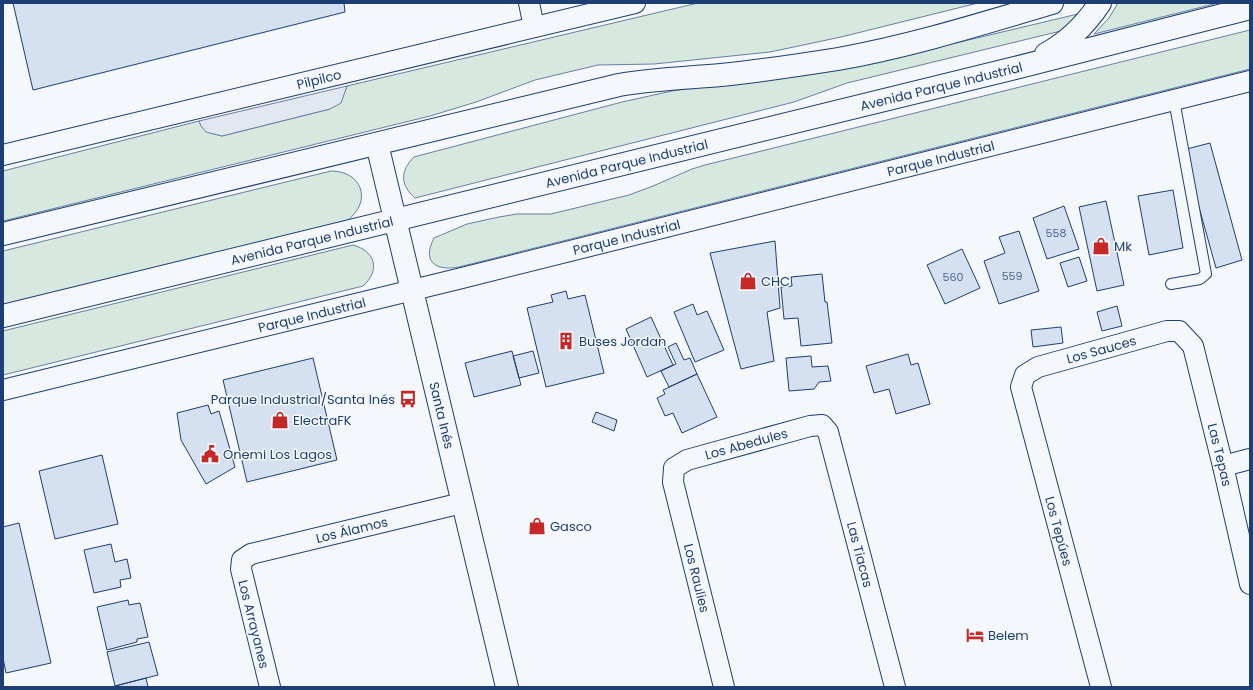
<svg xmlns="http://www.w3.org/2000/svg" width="1253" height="690" font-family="Poppins,sans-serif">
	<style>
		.green { fill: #d7e8df; stroke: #687fa3 }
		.parking { fill: #e3e8f0; stroke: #687fa3 }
		.building { fill: #d5e0f0; stroke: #1d3f73 }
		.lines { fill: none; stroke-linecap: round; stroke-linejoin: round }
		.lane-casing { stroke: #1d3f73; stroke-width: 12 }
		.street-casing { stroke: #1d3f73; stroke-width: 22 }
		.secondary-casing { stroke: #1d3f73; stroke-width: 24 }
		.highway-casing { stroke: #1d3f73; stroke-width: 24 }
		.lane { stroke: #f4f7fb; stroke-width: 10 }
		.street { stroke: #f4f7fb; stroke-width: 20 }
		.secondary { stroke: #f4f7fb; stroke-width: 22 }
		.highway { stroke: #f4f7fb; stroke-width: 22 }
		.labels { text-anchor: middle; stroke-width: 3; stroke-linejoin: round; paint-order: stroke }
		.number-label { font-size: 11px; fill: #4b6792 }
		.street-label { font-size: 13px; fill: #1d3f73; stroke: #f4f7fb }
		.poi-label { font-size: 13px; fill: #1d3f73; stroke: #f4f7fb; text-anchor: start }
	</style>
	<rect width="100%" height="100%" fill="#f4f7fb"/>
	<!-- green -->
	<path class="green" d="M698,3H978L841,37L770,52L654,64L598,65L535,80L476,102L430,116L3,221V171L199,121C203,132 211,133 222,136L330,109L345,91L347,86Z
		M1118,3H1218L1094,34L1109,18Z
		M1082,13L1069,29L847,83L794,102L415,198C400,185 400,171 414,157L622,102L672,91L720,84L768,79L855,67Z
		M1250,30V69L463,266C440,272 420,265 434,238L467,224L499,217L517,214H551L629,195L653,186L692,169L705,165Z
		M331,171C361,171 373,200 348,220L3,306V251Z
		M353,245C375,251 381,270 363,286L3,375V331Z"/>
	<!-- parking -->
	<path class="parking" d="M347,86L341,103L330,109L222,136L206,132L201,126L199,121Z"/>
	<!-- building -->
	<path class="building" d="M13,3H344L345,12L33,90Z
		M1210,143L1242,260L1216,268L1183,150Z
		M1173,190L1183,248L1149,255L1138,196Z
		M1106,201L1124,285L1097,291L1079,207Z
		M1064,206L1079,249L1047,259L1033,218Z
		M1019,231L1039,291L999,304L984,261L1005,253L999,237Z
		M775,241L780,308L767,312L774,361L741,369L710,253Z
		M962,249L980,288L945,304L927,265Z
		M1079,257L1087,281L1068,287L1060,263Z
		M822,274L825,302H827L832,343L801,346L798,318L784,319L781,287L792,286L791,277Z
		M566,291L568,299L585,295L604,373L546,387L527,308L553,302L551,295Z
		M693,304L697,315L707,311L724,350L695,362L674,312Z
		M1117,306L1122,326L1102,331L1097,312Z
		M651,317L673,365L647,377L626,329Z
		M1061,327L1063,343L1033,347L1031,330Z
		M676,343L684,360L690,358L697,374L669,387L661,371L676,364L668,347Z
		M512,351L521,385L474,397L465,363Z
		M533,351L539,373L519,378L513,356Z
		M908,354L911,365L918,363L930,404L896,414L889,389L874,393L866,366Z
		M811,356L812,367L828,366L831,381L819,382L814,389L789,391L786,358Z
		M313,358L337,460L247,482L223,380Z
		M697,374L717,417L682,433L673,413L665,416L657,398L665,394L663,390Z
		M208,405L211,414L219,411L235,467L206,484L181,440L177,413Z
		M596,412L617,420L614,431L592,422Z
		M102,455L118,524L55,539L39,471Z
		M19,523L51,663L6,673L3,658V527Z
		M111,544L115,562L127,559L131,578L120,580L121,587L94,593L84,550Z
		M128,600L129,605L140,603L148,637L137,639V642L107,650L97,607Z
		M149,642L158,675L115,686L107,652Z
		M146,678L148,687H116L115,686Z"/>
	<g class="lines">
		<!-- lane casing -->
		<g class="lane-casing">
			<path id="lane" d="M1171,284L1200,279L1206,274L1174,100"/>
		</g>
		<!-- street casing -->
		<g class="street-casing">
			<g id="street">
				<path d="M529,3L534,27"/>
				<path id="s1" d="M3,155L635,3"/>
				<path id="s2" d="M3,390L462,278L1250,81"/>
				<path d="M1223,466L1250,459"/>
				<path id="s3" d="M270,687L241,569L242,560L251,554L462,503"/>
				<path id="s4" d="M724,687L673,482L674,468L687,460L810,426L822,425L828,432L895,687"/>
				<path id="s5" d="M1101,687L1021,387L1025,375L1038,367L1167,331H1179L1193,346L1223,466L1250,584"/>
			</g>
		</g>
		<!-- secondary casing -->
		<g class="secondary-casing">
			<g id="secondary">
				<path id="s6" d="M377,144L507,687"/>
			</g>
		</g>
		<!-- highway casing -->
		<g class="highway-casing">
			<g id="highway">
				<path d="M1046,54C1068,42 1086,24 1100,3"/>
				<path d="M3,234L619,85C653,79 687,78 721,75C760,71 800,65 838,59C911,46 981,24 1052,3"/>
				<path id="s7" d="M3,316L1015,68L1250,8"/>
			</g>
		</g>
		<!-- lane -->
		<use href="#lane" class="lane"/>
		<!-- street -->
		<use href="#street" class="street"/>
		<!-- secondary -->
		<use href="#secondary" class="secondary"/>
		<!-- highway -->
		<use href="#highway" class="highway"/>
	</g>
	<!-- icons -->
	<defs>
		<g id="shop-bare" transform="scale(1.38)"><path d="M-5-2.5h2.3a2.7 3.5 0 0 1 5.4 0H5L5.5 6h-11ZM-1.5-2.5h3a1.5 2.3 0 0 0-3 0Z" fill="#c62828" stroke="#f4f7fb" stroke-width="2.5" paint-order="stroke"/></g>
		<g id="building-bare" transform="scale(1.38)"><path d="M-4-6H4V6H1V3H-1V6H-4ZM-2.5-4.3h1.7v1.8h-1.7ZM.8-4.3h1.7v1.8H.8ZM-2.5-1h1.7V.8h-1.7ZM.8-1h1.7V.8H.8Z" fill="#c62828" stroke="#f4f7fb" stroke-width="2.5" paint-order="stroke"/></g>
		<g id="bus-bare" transform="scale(1.38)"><path d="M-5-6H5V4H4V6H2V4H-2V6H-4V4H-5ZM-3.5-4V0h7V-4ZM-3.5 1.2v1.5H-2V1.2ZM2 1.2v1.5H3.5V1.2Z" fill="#c62828" stroke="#f4f7fb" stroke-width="2.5" paint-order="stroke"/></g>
		<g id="civic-bare" transform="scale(1.38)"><path d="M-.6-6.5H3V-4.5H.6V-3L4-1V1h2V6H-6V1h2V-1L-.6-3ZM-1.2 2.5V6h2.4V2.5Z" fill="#c62828" stroke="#f4f7fb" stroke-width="2.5" paint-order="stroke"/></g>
		<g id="hotel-bare" transform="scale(1.38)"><path d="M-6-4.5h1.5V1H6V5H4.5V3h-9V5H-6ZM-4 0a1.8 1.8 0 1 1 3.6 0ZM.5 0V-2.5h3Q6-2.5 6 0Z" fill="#c62828" stroke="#f4f7fb" stroke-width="2.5" paint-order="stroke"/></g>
	</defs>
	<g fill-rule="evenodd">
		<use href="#shop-bare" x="1101" y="246"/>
		<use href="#shop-bare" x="748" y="281"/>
		<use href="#building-bare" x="566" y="341"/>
		<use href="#bus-bare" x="408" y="399"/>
		<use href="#shop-bare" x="280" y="420"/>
		<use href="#civic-bare" x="210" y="454"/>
		<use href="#shop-bare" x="537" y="526"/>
		<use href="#hotel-bare" x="975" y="635"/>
	</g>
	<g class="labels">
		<!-- number labels -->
		<g class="number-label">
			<text x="1056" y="237">558</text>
			<text x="1012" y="280">559</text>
			<text x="953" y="281">560</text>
		</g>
		<!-- street labels -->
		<g class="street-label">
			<text dy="5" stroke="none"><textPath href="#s1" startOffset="325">Pilpilco</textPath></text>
			<text dy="5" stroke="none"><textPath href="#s7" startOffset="966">Avenida Parque Industrial</textPath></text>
			<text dy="5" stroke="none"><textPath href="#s2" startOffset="966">Parque Industrial</textPath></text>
			<text dy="5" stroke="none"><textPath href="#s7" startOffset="642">Avenida Parque Industrial</textPath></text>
			<text dy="5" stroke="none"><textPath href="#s2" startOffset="642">Parque Industrial</textPath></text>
			<text dy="5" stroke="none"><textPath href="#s7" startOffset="318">Avenida Parque Industrial</textPath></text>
			<text dy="5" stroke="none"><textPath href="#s2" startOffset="318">Parque Industrial</textPath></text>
			<text dy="5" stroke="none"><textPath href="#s5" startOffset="404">Los Sauces</textPath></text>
			<text dy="5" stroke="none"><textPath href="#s6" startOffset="279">Santa Inés</textPath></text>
			<text dy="5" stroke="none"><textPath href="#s4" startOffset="302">Los Abedules</textPath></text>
			<text dy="5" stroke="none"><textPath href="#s5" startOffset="617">Las Tepas</textPath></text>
			<text dy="5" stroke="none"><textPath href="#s3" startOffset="245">Los Álamos</textPath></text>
			<text transform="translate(1059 531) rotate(75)" y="5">Los Tepúes</text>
			<text dy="5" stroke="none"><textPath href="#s4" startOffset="516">Las Tiacas</textPath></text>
			<text transform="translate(697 578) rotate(76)" y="5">Los Raulies</text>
			<text transform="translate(254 624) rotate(76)" y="5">Los Arrayanes</text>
		</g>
		<!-- poi labels -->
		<g class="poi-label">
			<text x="1114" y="251">Mk</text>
			<text x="761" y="286">CHC</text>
			<text x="579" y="346">Buses Jordan</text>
			<text x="395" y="404" text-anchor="end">Parque Industrial/Santa Inés</text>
			<text x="293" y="425">ElectraFK</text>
			<text x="223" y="459">Onemi Los Lagos</text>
			<text x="550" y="531">Gasco</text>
			<text x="988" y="640">Belem</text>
		</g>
	</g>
	<!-- border -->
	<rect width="1253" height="690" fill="none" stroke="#1d3f73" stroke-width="8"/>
</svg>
